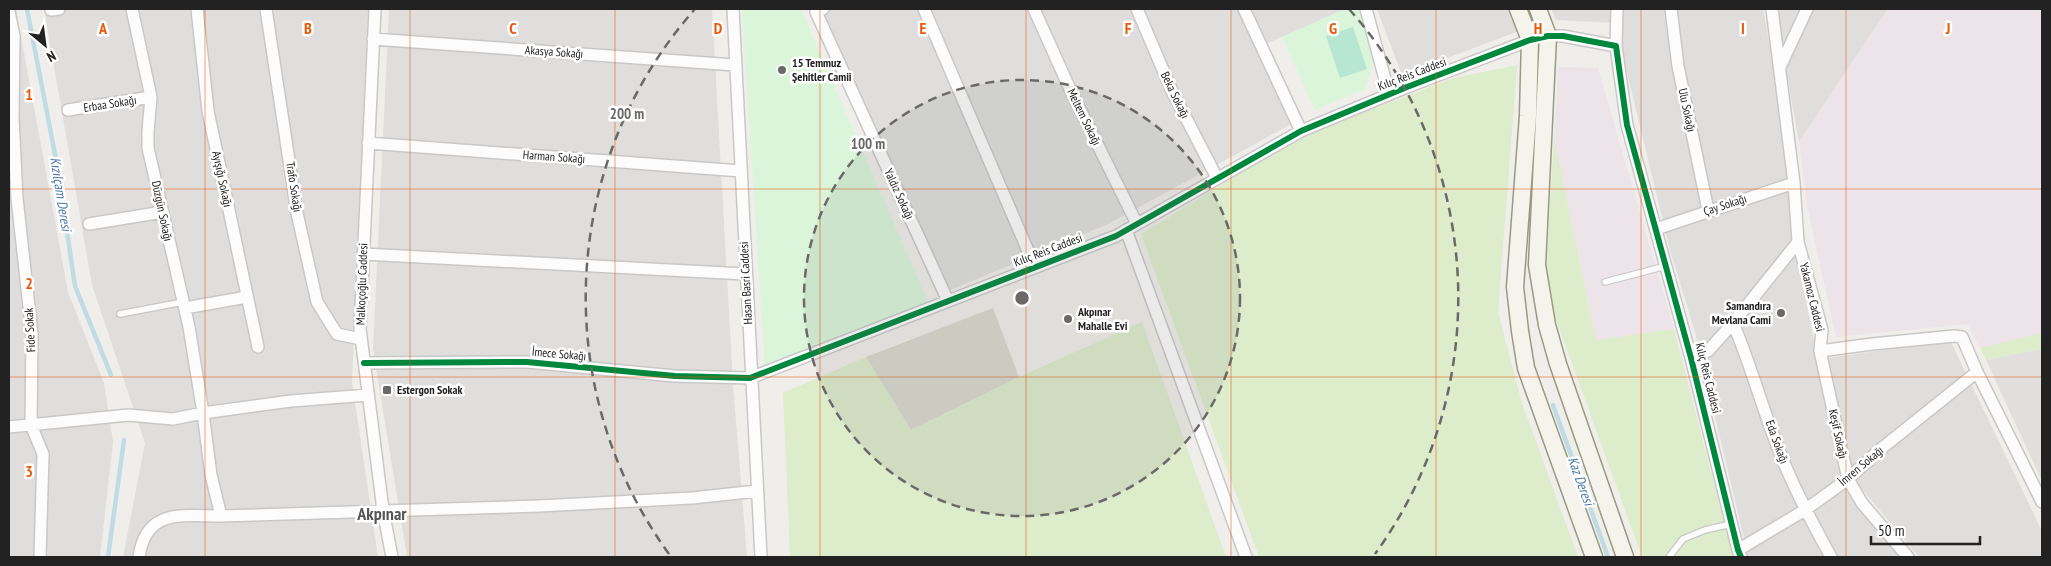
<svg xmlns="http://www.w3.org/2000/svg" width="2051" height="566" font-family="'PT Sans Narrow',sans-serif">
	<style>
		.residential { fill: #dfdedc }
		.industrial { fill: #ede4e9 }
		.construction { fill: #d9d9cd }
		.grass { fill: #ddeccb }
		.park { fill: #daf5da }
		.pitch { fill: #b7e6d2 }
		.parking { fill: #e0dfde }
		.lines { fill: none; stroke-linecap: round; stroke-linejoin: round }
		.stream { stroke: #bfdbe3; stroke-width: 4.5 }
		.service-casing { stroke: #c9c8c7; stroke-width: 8 }
		.minor-casing { stroke: #c9c8c7; stroke-width: 14 }
		.secondary-casing { stroke: #999a82; stroke-width: 19 }
		.service { stroke: #fdfcfc; stroke-width: 5.5 }
		.minor { stroke: #fdfcfc; stroke-width: 11 }
		.secondary { stroke: #f4f4ed; stroke-width: 16 }
		.cycleway-casing { stroke: #fff; stroke-width: 9 }
		.cycleway { stroke: #00873e; stroke-width: 6 }
		.grid { fill: none; stroke: #e8590c; stroke-width: 1; stroke-opacity: 0.55 }
		.ring { fill: none; stroke: #6a6968; stroke-width: 2.5; stroke-dasharray: 9 6 }
		.poi-dot { fill: #6a6968; stroke: #fff; stroke-width: 2 }
		.labels { text-anchor: middle; stroke-width: 5; stroke-linejoin: round; paint-order: stroke }
		.street-label { font-size: 12px; fill: #222; stroke: #fff }
		.poi-label { font-size: 12px; font-weight: bold; fill: #222; stroke: #fff; text-anchor: start }
		.water-label { font-size: 14px; font-style: italic; fill: #4a7aab; stroke: #fff }
		.district-label { font-size: 18px; font-weight: bold; fill: #555; stroke: #fff }
		.grid-label { font-size: 16px; text-anchor: middle; font-weight: bold; fill: #e8590c; stroke: #fff; stroke-width: 5; stroke-linejoin: round; paint-order: stroke }
		.centre { fill: #6a6968; stroke: #fff; stroke-width: 2.5 }
		.ring-label { font-size: 15px; text-anchor: middle; font-weight: bold; fill: #6a6968; stroke: #fff; stroke-width: 5; stroke-linejoin: round; paint-order: stroke }
	</style>
	<rect width="100%" height="100%" fill="#f0eeeb"/>
	<!-- residential -->
	<path class="residential" d="M9,9H16L68,292L104,383L113,442L100,557H9Z
		M44,9H368L352,382L378,557H123L145,443L92,285Z
		M389,9H712L733,384L747,557H407L373,350Z
		M818,9H1345L1264,45L1299,120L1108,224L948,291Z
		M1377,9H1509L1519,31L1402,75Z
		M1551,9H1763L1782,113L1792,230L1843,487L1903,557H1733L1747,551L1695,332L1670,250L1615,23L1556,20Z
		M1775,9H1888L1799,142Z
		M1950,340L2042,531V557H1919L1852,477L1828,358Z"/>
	<!-- industrial -->
	<path class="industrial" d="M1888,9H2042V333L1980,348L1968,324L1836,337L1807,206L1799,142Z
		M1558,67L1598,68L1674,329L1596,340L1554,138Z"/>
	<!-- construction -->
	<path class="construction" d="M993,308L1019,377L911,430L866,357Z"/>
	<!-- grass -->
	<path class="grass" d="M1517,65L1498,312L1522,403L1578,557H1259L1141,234L1301,136L1454,78Z
		M1554,138L1596,340L1674,329L1733,557H1642L1545,289Z
		M1142,322L1226,557H790L783,393L866,357L911,430L1019,377Z
		M2042,333V349L1986,360L1980,348Z"/>
	<!-- park -->
	<path class="park" d="M742,9H801L928,302L765,367Z
		M1345,9H1360L1373,61L1365,89L1315,110L1282,37Z"/>
	<!-- pitch -->
	<path class="pitch" d="M1353,27L1367,69L1340,78L1326,36Z"/>
	<!-- parking -->
	<path class="parking" d="M2042,349V481L1986,360Z"/>
	<g class="lines">
		<!-- stream -->
		<path class="stream" d="M27,9L58,170L75,286L111,375
			M1553,405L1608,557
			M108,557L124,440"/>
		<!-- service casing -->
		<g class="service-casing">
			<path id="service" d="M1605,282L1666,266
				M120,314L183,302
				M1669,557L1683,539L1705,530L1731,524"/>
		</g>
		<!-- minor casing -->
		<g class="minor-casing">
			<path id="minor" d="M132,9L151,97L148,132V148L189,327L203,413L291,401L368,395
				M197,9L208,111L258,347
				M266,9L297,213L317,302L337,334L361,339
				M375,9L360,329L383,510L392,557
				M733,9L761,557
				M823,9L816,12L948,301
				M924,9L1035,267
				M1034,9L1069,87L1137,224
				M1137,9L1172,91L1217,178
				M1244,9L1301,131
				M1366,9L1389,94
				M1671,9L1678,66L1708,210
				M1772,9L1794,183L1798,242L1822,330L1820,351L1872,344L1954,336L1962,337L1977,372L2042,502
				M51,10L59,9
				M9,11L14,36L13,119L17,198L32,334L31,425L43,454L40,557
				M373,39L735,65
				M1616,46L1617,9
				M1780,67L1807,9
				M68,110L151,97
				M368,143L741,171
				M89,224L163,212
				M1656,229L1794,183
				M1126,230L1246,557
				M363,254L745,274
				M185,308L247,297
				M1733,323C1751,365 1762,408 1779,450C1793,487 1812,522 1831,557
				M1820,351L1848,479L1862,503L1908,557
				M1691,358L1708,351L1733,323L1798,242
				M364,363L527,362L675,376L750,378L1116,236L1301,131L1407,87L1530,40L1548,36H1563L1616,46L1627,125L1691,358L1738,550L1741,557
				M9,427L128,415L173,419L203,413L211,475L221,516L539,506L692,498L757,491
				M1738,550L1805,510L1848,479L1882,448L1977,372
				M139,557C146,508 182,516 221,516"/>
		</g>
		<!-- secondary casing -->
		<g class="secondary-casing">
			<path id="secondary" d="M1518,9L1530,40L1528,116L1515,287L1520,331L1526,368L1594,557
				M1538,9L1548,36L1537,265L1547,325L1558,364L1625,557"/>
		</g>
		<!-- service -->
		<use href="#service" class="service"/>
		<!-- minor -->
		<use href="#minor" class="minor"/>
		<!-- secondary -->
		<use href="#secondary" class="secondary"/>
		<!-- cycleway casing -->
		<g class="cycleway-casing">
			<path id="cycleway" d="M364,363L527,362L675,376L750,378L1116,236L1301,131L1407,87L1530,40L1548,36H1563L1616,46L1627,125L1691,358L1738,550L1741,557"/>
		</g>
		<!-- cycleway -->
		<use href="#cycleway" class="cycleway"/>
	</g>
	<!-- grid -->
	<path class="grid" d="M205,9V557M410,9V557M615,9V557M820,9V557M1026,9V557M1231,9V557M1436,9V557M1641,9V557M1846,9V557M9,189H2042M9,377H2042"/>
	<!-- distance rings -->
	<circle cx="1022" cy="298" r="218" fill="#6a6968" fill-opacity=".12"/>
	<g class="ring">
		<circle cx="1022" cy="298" r="218"/>
		<path d="M669 554A436 436 0 0 1 695 9M1349 9A436 436 0 0 1 1375 554"/>
	</g>
	<!-- markers -->
	<g class="poi-dot">
		<circle cx="782" cy="70" r="5"/>
		<circle cx="1781" cy="313" r="5"/>
		<circle cx="1068" cy="319" r="5"/>
		<rect x="382" y="385" width="10" height="10" rx="2.5"/>
	</g>
	<g class="labels">
		<!-- street labels -->
		<g class="street-label">
			<text transform="translate(554 52) rotate(4)" y="4">Akasya Sokağı</text>
			<text transform="translate(1412 74) rotate(-21)" y="4">Kılıç Reis Caddesi</text>
			<text transform="translate(1175 95) rotate(64)" y="4">Beka Sokağı</text>
			<text transform="translate(110 104) rotate(-9)" y="4">Erbaa Sokağı</text>
			<text transform="translate(1687 110) rotate(78)" y="4">Ulu Sokağı</text>
			<text transform="translate(1084 117) rotate(64)" y="4">Meltem Sokağı</text>
			<text transform="translate(554 157) rotate(4)" y="4">Harman Sokağı</text>
			<text transform="translate(222 179) rotate(78)" y="4">Ayışığı Sokağı</text>
			<text transform="translate(294 187) rotate(81)" y="4">Trafo Sokağı</text>
			<text transform="translate(899 194) rotate(65)" y="4">Yaldız Sokağı</text>
			<text transform="translate(1725 205) rotate(-18)" y="4">Çay Sokağı</text>
			<text transform="translate(162 211) rotate(78)" y="4">Düzgün Sokağı</text>
			<text transform="translate(1048 250) rotate(-21)" y="4">Kılıç Reis Caddesi</text>
			<text transform="translate(746 283) rotate(-93)" y="4">Hasan Basri Caddesi</text>
			<text transform="translate(362 284) rotate(-88)" y="4">Malkoçoğlu Caddesi</text>
			<text transform="translate(1812 297) rotate(76)" y="4">Yakamoz Caddesi</text>
			<text transform="translate(30 330) rotate(-93)" y="4">Fide Sokak</text>
			<text transform="translate(559 354) rotate(5)" y="4">İmece Sokağı</text>
			<text transform="translate(1708 378) rotate(76)" y="4">Kılıç Reis Caddesi</text>
			<text transform="translate(1838 434) rotate(78)" y="4">Keşif Sokağı</text>
			<text transform="translate(1777 442) rotate(70)" y="4">Eda Sokağı</text>
			<text transform="translate(1861 466) rotate(-40)" y="4">İmren Sokağı</text>
		</g>
		<!-- poi labels -->
		<g class="poi-label">
			<text x="792" y="67">15 Temmuz<tspan x="792" dy="14">Şehitler Camii</tspan></text>
			<text x="1771" y="310" text-anchor="end">Samandıra<tspan x="1771" dy="14">Mevlana Cami</tspan></text>
			<text x="1078" y="316">Akpınar<tspan x="1078" dy="14">Mahalle Evi</tspan></text>
			<text x="397" y="394">Estergon Sokak</text>
		</g>
		<!-- water labels -->
		<g class="water-label">
			<text transform="translate(61 194) rotate(81)" y="5">Kızılçam Deresi</text>
			<text transform="translate(1581 481) rotate(70)" y="5">Kaz Deresi</text>
		</g>
		<!-- district labels -->
		<g class="district-label">
			<text x="382" y="520">Akpınar</text>
		</g>
	</g>
	<g class="grid-label">
		<text x="103" y="34">A</text>
		<text x="308" y="34">B</text>
		<text x="513" y="34">C</text>
		<text x="718" y="34">D</text>
		<text x="923" y="34">E</text>
		<text x="1128" y="34">F</text>
		<text x="1333" y="34">G</text>
		<text x="1538" y="34">H</text>
		<text x="1743" y="34">I</text>
		<text x="1948" y="34">J</text>
		<text x="29" y="100">1</text>
		<text x="29" y="289">2</text>
		<text x="29" y="477">3</text>
	</g>
	<circle cx="1022" cy="298" r="8" class="centre"/>
	<g class="ring-label">
		<text x="627" y="119">200 m</text>
		<text x="868" y="149">100 m</text>
	</g>
	<!-- border -->
	<rect width="2051" height="566" fill="none" stroke="#222222" stroke-width="20"/>
	<!-- north arrow -->
	<g transform="translate(45 45) rotate(151)" stroke="#ffffff" stroke-width="4" paint-order="stroke">
	<path d="M0-4L9 19L0 12L-9 19Z" fill="#222222"/>
	<text y="-8" font-size="14" font-weight="bold" text-anchor="middle" fill="#222222">N</text>
	</g>
	<!-- scale -->
	<path d="M1871 536v8h109v-8" fill="none" stroke="#222222" stroke-width="2.5"/>
	<text x="1878" y="536" font-size="15" fill="#222222" stroke="#ffffff" stroke-width="4" paint-order="stroke">50 m</text>
</svg>
